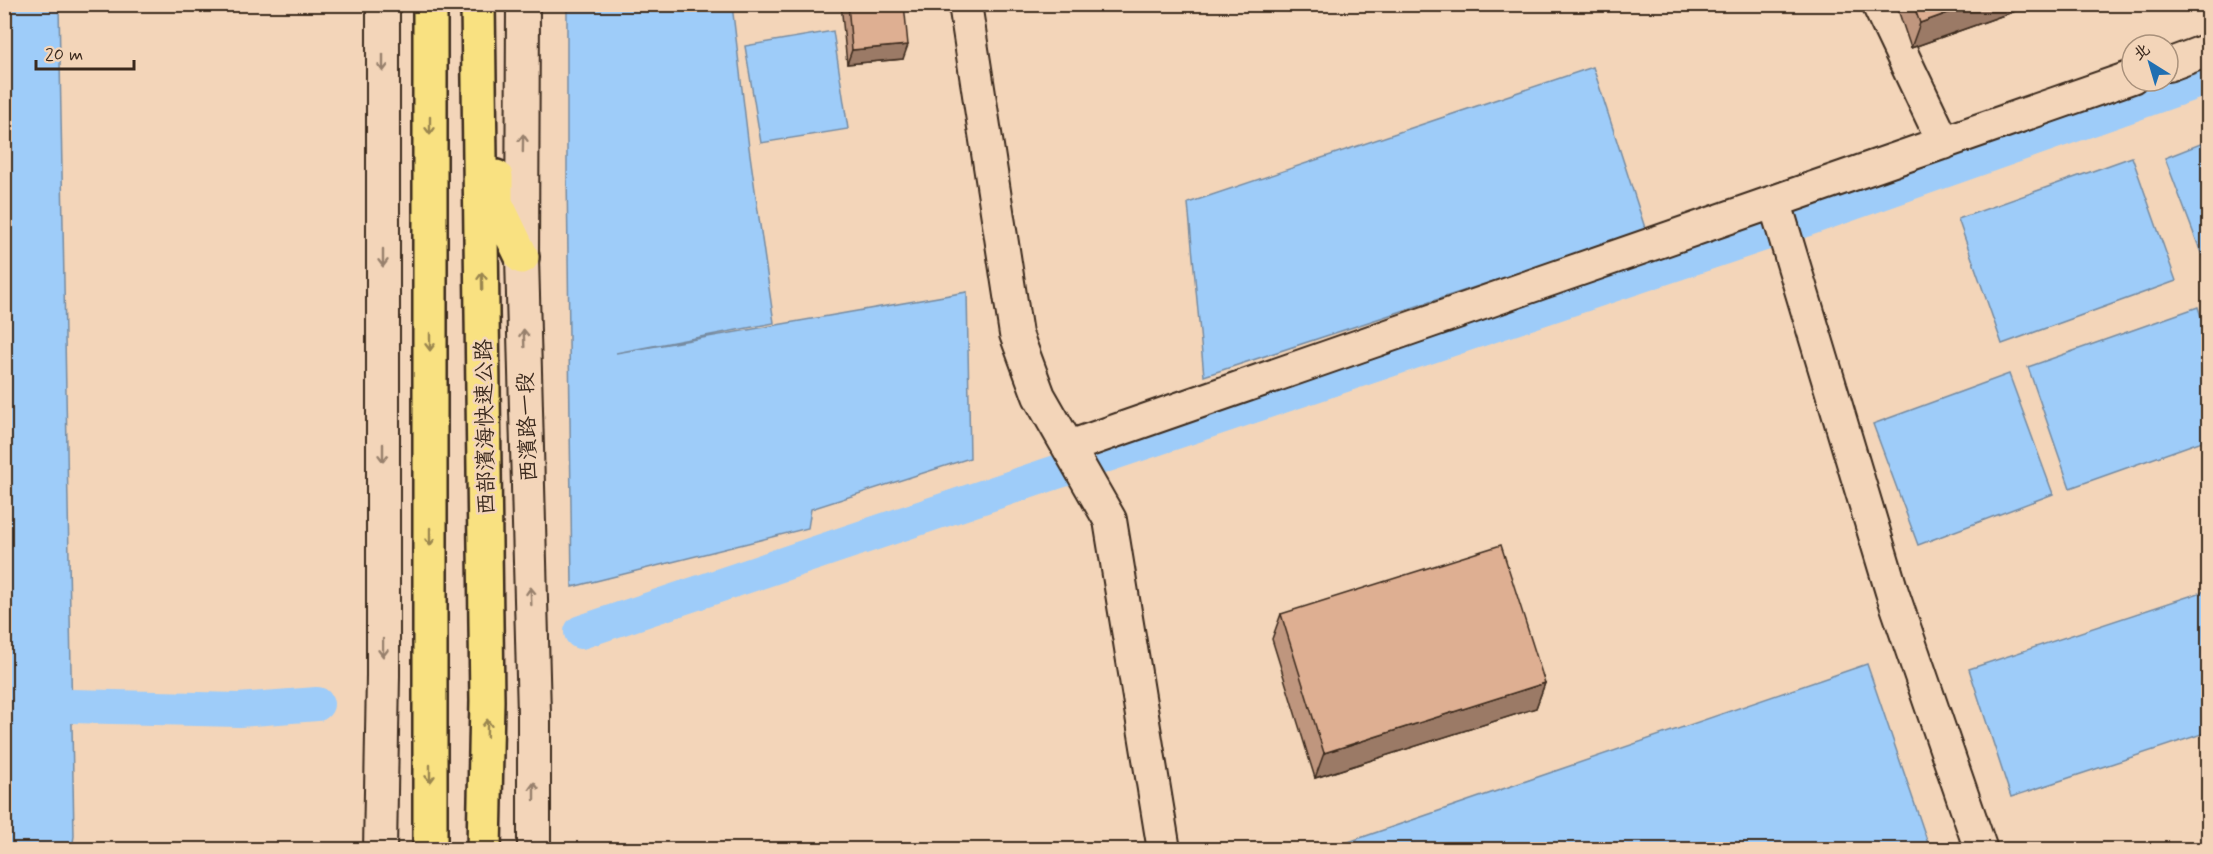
<svg xmlns="http://www.w3.org/2000/svg" width="2213" height="854" font-family="Mynerve,'LXGW WenKai TC',sans-serif">
	<style>
		.water { fill: #9eccf9; stroke: #768ba1; stroke-width: 1.5 }
		.lines { fill: none; stroke-linecap: round; stroke-linejoin: round }
		.canal { stroke: #9eccf9; stroke-width: 34 }
		.minor-casing { stroke: #3b2a1e; stroke-width: 36 }
		.highway-casing { stroke: #3b2a1e; stroke-width: 38 }
		.minor { stroke: #f3d5b9; stroke-width: 32 }
		.highway { stroke: #f9e181; stroke-width: 33 }
		.wall { fill: #bf967e; stroke: #3b2a1e; stroke-width: 1.5 }
		.shaded-wall { fill: #9b7a66; stroke: #3b2a1e; stroke-width: 1.5 }
		.building { fill: #deaf92; stroke: #3b2a1e; stroke-width: 1.5 }
		.oneway { stroke: #97806c }
		.oneway2 { stroke: #9a8650 }
		.labels { text-anchor: middle; stroke-width: 5; stroke-linejoin: round; paint-order: stroke }
		.street-label { font-size: 22px; fill: #3b2a1e; stroke: #f3d5b9 }
	</style>
	<rect width="100%" height="100%" fill="#f3d5b9"/>
	<filter id="ink" filterUnits="userSpaceOnUse"><feTurbulence type="fractalNoise" baseFrequency=".0167" numOctaves="2"/><feDisplacementMap in="SourceGraphic" scale="12" xChannelSelector="R" yChannelSelector="G"/><feConvolveMatrix kernelMatrix="1 2 1 2 8 2 1 2 1" color-interpolation-filters="sRGB"/></filter>
	<g filter="url(#ink)">
		<!-- water -->
		<path class="water" d="M5,4L59,5L74,836L72,849H5Z
			M567,5H732L749,148L774,323L616,353L967,292L970,458L811,509L808,528L572,587L567,172Z
			M833,31L848,129L761,143L745,46Z
			M1593,67L1646,231L1204,376L1188,203Z
			M2208,141V271L2165,158Z
			M2132,157L2176,281L2002,344L1958,219Z
			M2198,307L2208,338V439L2070,488L2028,367Z
			M2009,374L2053,494L1918,545L1873,424Z
			M2208,590V732L2011,797L1969,669Z
			M1867,664L1930,849H1328Z"/>
		<g class="lines">
			<!-- canal -->
			<path class="canal" d="M581,632L1788,226L2208,78
				M71,706L239,710L317,704"/>
			<!-- minor casing -->
			<g class="minor-casing">
				<path id="minor" d="M523,4L522,257L534,714V850
					M965,4L1016,334L1039,396L1110,520L1164,850
					M1878,4L1944,143
					M2168,65L2208,50
					M1775,203L1892,592L1981,850
					M1069,447L2132,77
					M380,850L383,675V4"/>
			</g>
			<!-- highway casing -->
			<g class="highway-casing">
				<path id="highway" d="M430,4V850
					M478,4L487,701L484,850
					M496,177V203L522,257"/>
			</g>
			<!-- minor -->
			<use href="#minor" class="minor"/>
			<!-- highway -->
			<use href="#highway" class="highway"/>
		</g>
		<!-- wall -->
		<path class="wall" d="M841,4H904L903,59L847,64Z
			M1896,4H2035L1911,48Z
			M1281,614L1545,683L1536,708L1315,778L1272,639Z"/>
		<!-- shaded-wall -->
		<path class="shaded-wall" d="M1973,4H2035L1911,48L1920,23Z
			M908,45L903,59L847,64L852,50Z
			M1545,683L1536,708L1315,778L1324,753Z"/>
		<!-- building -->
		<path class="building" d="M848,4H904L908,45L852,50Z
			M1913,4H1973L1920,23Z
			M1501,545L1545,683L1324,753L1281,614Z"/>
		<!-- one-way arrows -->
		<defs><path id="oneway-shaft" d="M-6 0H5M1.5-3L5.5 0L1.5 3" fill="none" stroke-width="1.6" stroke-linecap="round" stroke-linejoin="round" transform="scale(1.5)"/></defs>
		<g class="oneway">
			<use href="#oneway-shaft" transform="translate(383 63) rotate(90)"/>
			<use href="#oneway-shaft" transform="translate(523 143) rotate(-89)"/>
			<use href="#oneway-shaft" transform="translate(383 258) rotate(90)"/>
			<use href="#oneway-shaft" transform="translate(524 338) rotate(-92)"/>
			<use href="#oneway-shaft" transform="translate(383 453) rotate(90)"/>
			<use href="#oneway-shaft" transform="translate(531 596) rotate(-92)"/>
			<use href="#oneway-shaft" transform="translate(383 648) rotate(90)"/>
			<use href="#oneway-shaft" transform="translate(534 791) rotate(-90)"/>
		</g>
		<g class="oneway2">
			<use href="#oneway-shaft" transform="translate(430 126) rotate(90)"/>
			<use href="#oneway-shaft" transform="translate(482 281) rotate(-91)"/>
			<use href="#oneway-shaft" transform="translate(430 342) rotate(90)"/>
			<use href="#oneway-shaft" transform="translate(430 537) rotate(90)"/>
			<use href="#oneway-shaft" transform="translate(487 728) rotate(-89)"/>
			<use href="#oneway-shaft" transform="translate(430 774) rotate(90)"/>
		</g>
	</g>
	<g class="labels">
		<!-- street labels -->
		<g class="street-label">
			<text transform="translate(484 427) rotate(-91)" y="8">西部濱海快速公路</text>
			<text transform="translate(526 427) rotate(-92)" y="8">西濱路一段</text>
		</g>
	</g>
	<!-- margin -->
	<rect width="2213" height="854" fill="none" stroke="#f3d5b9" stroke-width="24"/>
	<rect x="12" y="12" width="2189" height="830" fill="none" stroke="#3b2a1e" stroke-width="2" filter="url(#ink)"/>
	<!-- north arrow -->
	<g transform="translate(2150 63) rotate(323)"><circle r="28" fill="#f3d5b9" stroke="#a9917b" stroke-width="1.5"/>
	<path d="M0-4.5L10 22L0 15L-10 22Z" fill="#1f6fb2"/>
	<text y="-9" font-size="16" font-weight="bold" text-anchor="middle" fill="#3b2a1e">北</text>
	</g>
	<!-- scale -->
	<path d="M36 60v9h98v-9" fill="none" stroke="#3b2a1e" stroke-width="3"/>
	<text x="45" y="60" font-size="18" fill="#3b2a1e" stroke="#f3d5b9" stroke-width="4.5" paint-order="stroke">20 m</text>
</svg>
